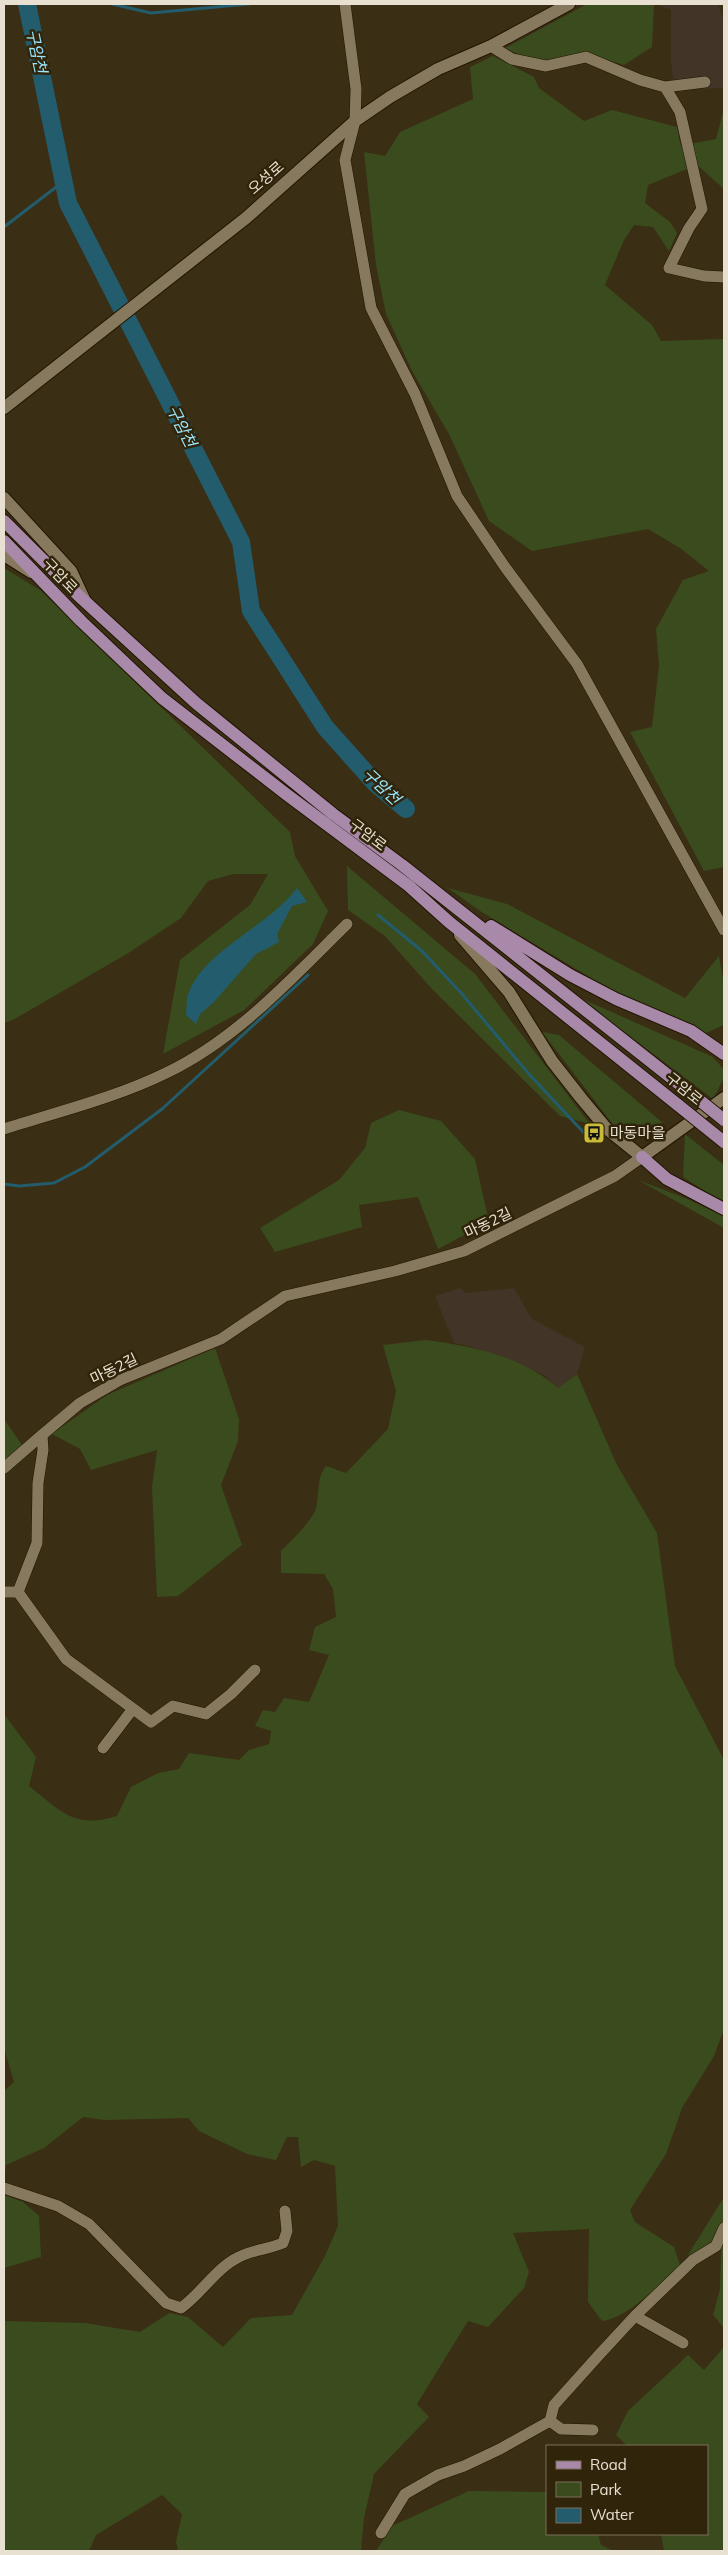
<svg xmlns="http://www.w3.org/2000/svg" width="728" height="2555" font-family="Mulish,'Noto Sans KR',sans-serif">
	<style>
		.industrial { fill: #423427 }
		.green { fill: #3a4c1d }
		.water { fill: #235c6c }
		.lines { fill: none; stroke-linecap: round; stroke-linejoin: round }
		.stream { stroke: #235c6c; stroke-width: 3 }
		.river { stroke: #235c6c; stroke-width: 18 }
		.street-casing { stroke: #211500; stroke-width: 12 }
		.secondary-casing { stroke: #211500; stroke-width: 14 }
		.primary-casing { stroke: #211500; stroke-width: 14 }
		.street { stroke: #87795e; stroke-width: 11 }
		.secondary { stroke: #87795e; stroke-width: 12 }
		.primary { stroke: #a989aa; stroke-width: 12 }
		.primary-bridge-casing { stroke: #211500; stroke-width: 14; stroke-linecap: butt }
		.primary-bridge { stroke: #a989aa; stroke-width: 12 }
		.labels { text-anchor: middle; stroke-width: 5; stroke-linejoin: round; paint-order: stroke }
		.street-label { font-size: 15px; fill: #e8e0d1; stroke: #30240a }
		.poi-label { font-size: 15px; fill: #e8e0d1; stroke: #30240a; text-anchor: start }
		.water-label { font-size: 16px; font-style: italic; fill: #99e5fd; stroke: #30240a }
	</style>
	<rect width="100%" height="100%" fill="#3a2e14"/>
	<!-- industrial -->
	<path class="industrial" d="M657,4H718L724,22V88L674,90L671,60V10Z
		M461,1288L465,1293L514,1288L532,1319L585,1347L577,1374L558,1388L544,1375L506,1358L466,1345L454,1343L435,1296Z"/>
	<!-- green -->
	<path class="green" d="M587,4H654L652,47L624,65L583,52L546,61L522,56L505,48Z
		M493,56L534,77L539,88L584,121L612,110L677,127L680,143L692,167L648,185L645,203L670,222L677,233L669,251L653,227L634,225L624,240L605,285L652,325L661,341L724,339V867L704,871L630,732L652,727L659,666L656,629L683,580L709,571L680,548L648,529L532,551L489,521L449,434L412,371L386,314L376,265L364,152L385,156L400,132L473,99L470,67Z
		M724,108V189L698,166L690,144L716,139Z
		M4,568L40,590L290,832L295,856L328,911L313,944L244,1010L163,1054L180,960L250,905L268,874H233L208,881L181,918L130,952L13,1020L4,1023Z
		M347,866L475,974L590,1124L560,1116L432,989L385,936L348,910Z
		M448,888L507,904L685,998L719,956L724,985V1025L706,1033L611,990L480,911Z
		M578,997L713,1057L724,1070V1078L713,1099Z
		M542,1032L559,1035L663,1123L618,1131Z
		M399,1110L441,1121L475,1159L489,1222L438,1249L418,1197L359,1205L362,1227L275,1252L260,1228L339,1180L365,1148L371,1123Z
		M685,1134L724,1165V1203L683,1177Z
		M638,1180L685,1198L724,1216V1228Z
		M426,1340C472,1346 522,1356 558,1388L577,1374L617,1465L657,1533L675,1666L724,1760V2029L714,2056L682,2108L666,2154L630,2210L635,2222L674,2247L680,2265C660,2283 629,2318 602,2321L588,2302L589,2229L513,2233L529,2272L524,2288L488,2327L468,2321L417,2404L429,2417L374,2474L364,2518L361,2551H178L176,2542L182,2514L162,2495L96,2535L89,2551H4V2321L85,2323L140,2332L169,2313L188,2317L223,2347L251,2318L292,2315L325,2256L338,2226L335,2166L314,2160L301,2167L298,2137H287L276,2160L247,2154L199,2131L188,2118L104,2120L83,2117L44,2148L6,2165L4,2181V2091L14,2082L4,2048V1714L36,1757L29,1786C62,1812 74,1829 117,1816L131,1787L158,1773L179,1769L189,1753L239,1760L249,1750L269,1744L271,1731L255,1726L263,1710L275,1712L284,1698L309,1702L329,1655L309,1650L315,1627L336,1617L333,1589L324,1574L281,1573V1551C290,1542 313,1520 316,1508C320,1492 316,1479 326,1466L346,1473L388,1429L396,1391L383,1345Z
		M215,1348L239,1419L238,1441L221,1485L242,1545L178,1596L157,1597L152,1487L157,1450L91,1470L80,1449L52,1434L107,1395Z
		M4,1419L22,1445L4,1465Z
		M4,2195L23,2202L39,2216L41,2257L4,2268Z
		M724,2197V2328L713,2315L720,2289L721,2248L688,2255Z
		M724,2347V2551H664L661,2534H707V2446H627L616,2435L628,2411L688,2355L704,2370Z
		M469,2491L547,2492V2534H598L601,2545L614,2551H376L392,2526Z"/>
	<!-- water -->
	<path class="water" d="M297,888L307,902L292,906L277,934L279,942L256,954L213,1003L200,1014L196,1024L186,1015C187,1008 186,998 189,992C205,950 270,925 297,888Z"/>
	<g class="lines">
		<!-- stream -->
		<path class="stream" d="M112,4L151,13L249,4
			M4,227L64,181
			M378,915L422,951L462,994L528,1073L586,1135
			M4,1184L19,1186L54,1183L85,1167L162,1109L308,975"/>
		<!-- river -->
		<path class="river" d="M27,4L68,203L241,542L251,611L325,727L375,783L406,809"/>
		<!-- street casing -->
		<g class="street-casing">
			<path id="street" d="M345,4L356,89L355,121L345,160L371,308L415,394L457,496L505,567L577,664L724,930
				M491,46L512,59L546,66L586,57L640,80L665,87L705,82
				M665,87L680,112L702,209L689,228L669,268L704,276L724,277
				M4,1129C57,1112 115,1098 166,1073C237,1039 291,979 347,924
				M4,1468L42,1435
				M4,1592H18
				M255,1670L231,1694L206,1714L173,1706L151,1722L66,1659L18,1592L37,1543L38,1483L43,1450L42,1435L80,1403L120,1380L221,1339L285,1296L395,1271L464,1251L615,1176L642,1157
				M103,1748L132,1710
				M4,2188L58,2206L89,2224L166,2303L181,2308C202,2293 216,2268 239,2257C252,2250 269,2249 283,2243L287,2231L285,2211
				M635,2316L683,2343
				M550,2421L561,2429L593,2430
				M381,2533L405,2494L438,2475L464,2466L500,2449L550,2421L554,2405L598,2356L635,2316L693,2260L716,2246L724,2228"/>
		</g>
		<!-- secondary casing -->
		<g class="secondary-casing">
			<path id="secondary" d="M4,408L246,218L355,121L390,97L438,69L491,46L569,4
				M4,498L71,571L85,601
				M4,555L31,572
				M460,935L509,992L552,1061L581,1098L606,1128L642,1157L724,1098"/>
		</g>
		<!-- primary casing -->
		<g class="primary-casing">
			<path id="primary" d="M4,521L78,595L196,703L333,814L402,865L693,1095
				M4,541L81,621L162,698L286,794L409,886L449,922L678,1105
				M491,926L570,975L616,999L691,1031L724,1054
				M642,1157L667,1179L724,1209"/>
		</g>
		<!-- street -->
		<use href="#street" class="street"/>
		<!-- secondary -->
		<use href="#secondary" class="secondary"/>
		<!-- primary -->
		<use href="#primary" class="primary"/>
		<!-- primary-bridge casing -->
		<g class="primary-bridge-casing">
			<path id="primary-bridge" d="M693,1095L724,1120
				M678,1105L724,1142"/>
		</g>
		<!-- primary-bridge -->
		<use href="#primary-bridge" class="primary-bridge"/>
	</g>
	<!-- icons -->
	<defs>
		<g id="bus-square" transform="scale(1.125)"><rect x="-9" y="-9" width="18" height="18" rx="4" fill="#caba3a" stroke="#30240a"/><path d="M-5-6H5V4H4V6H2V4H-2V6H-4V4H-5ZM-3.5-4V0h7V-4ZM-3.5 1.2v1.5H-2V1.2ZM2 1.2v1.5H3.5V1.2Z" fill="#111"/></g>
	</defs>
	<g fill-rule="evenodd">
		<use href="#bus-square" x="594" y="1133"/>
	</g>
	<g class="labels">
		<!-- street labels -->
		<g class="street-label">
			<text transform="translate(266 178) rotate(-41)" y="5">오성로</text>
			<text transform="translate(60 576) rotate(46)" y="5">구암로</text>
			<text transform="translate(368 835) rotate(37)" y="5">구암로</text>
			<text transform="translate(684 1089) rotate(39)" y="5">구암로</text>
			<text transform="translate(488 1223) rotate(-26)" y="5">마동2길</text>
			<text transform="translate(114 1369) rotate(-26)" y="5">마동2길</text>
		</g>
		<!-- poi labels -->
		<g class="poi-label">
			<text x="610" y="1138">마동마을</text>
		</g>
		<!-- water labels -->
		<g class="water-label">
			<text transform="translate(37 51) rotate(78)" y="6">구암천</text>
			<text transform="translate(182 426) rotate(63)" y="6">구암천</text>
			<text transform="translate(382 786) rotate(43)" y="6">구암천</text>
		</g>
	</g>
	<!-- border -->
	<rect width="728" height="2555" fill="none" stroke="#e8e0d1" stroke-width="10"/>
	<!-- legend -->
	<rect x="546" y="2445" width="162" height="90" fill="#30240a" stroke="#7a6f5a"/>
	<rect x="556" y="2461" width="25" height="8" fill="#a989aa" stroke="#7a6f5a"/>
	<text x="590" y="2470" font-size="15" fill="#e8e0d1">Road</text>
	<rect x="556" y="2482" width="25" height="15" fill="#3a4c1d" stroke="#7a6f5a"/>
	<text x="590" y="2495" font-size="15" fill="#e8e0d1">Park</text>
	<rect x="556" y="2508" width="25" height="15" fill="#235c6c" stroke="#7a6f5a"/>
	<text x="590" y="2520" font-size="15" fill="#e8e0d1">Water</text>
</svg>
